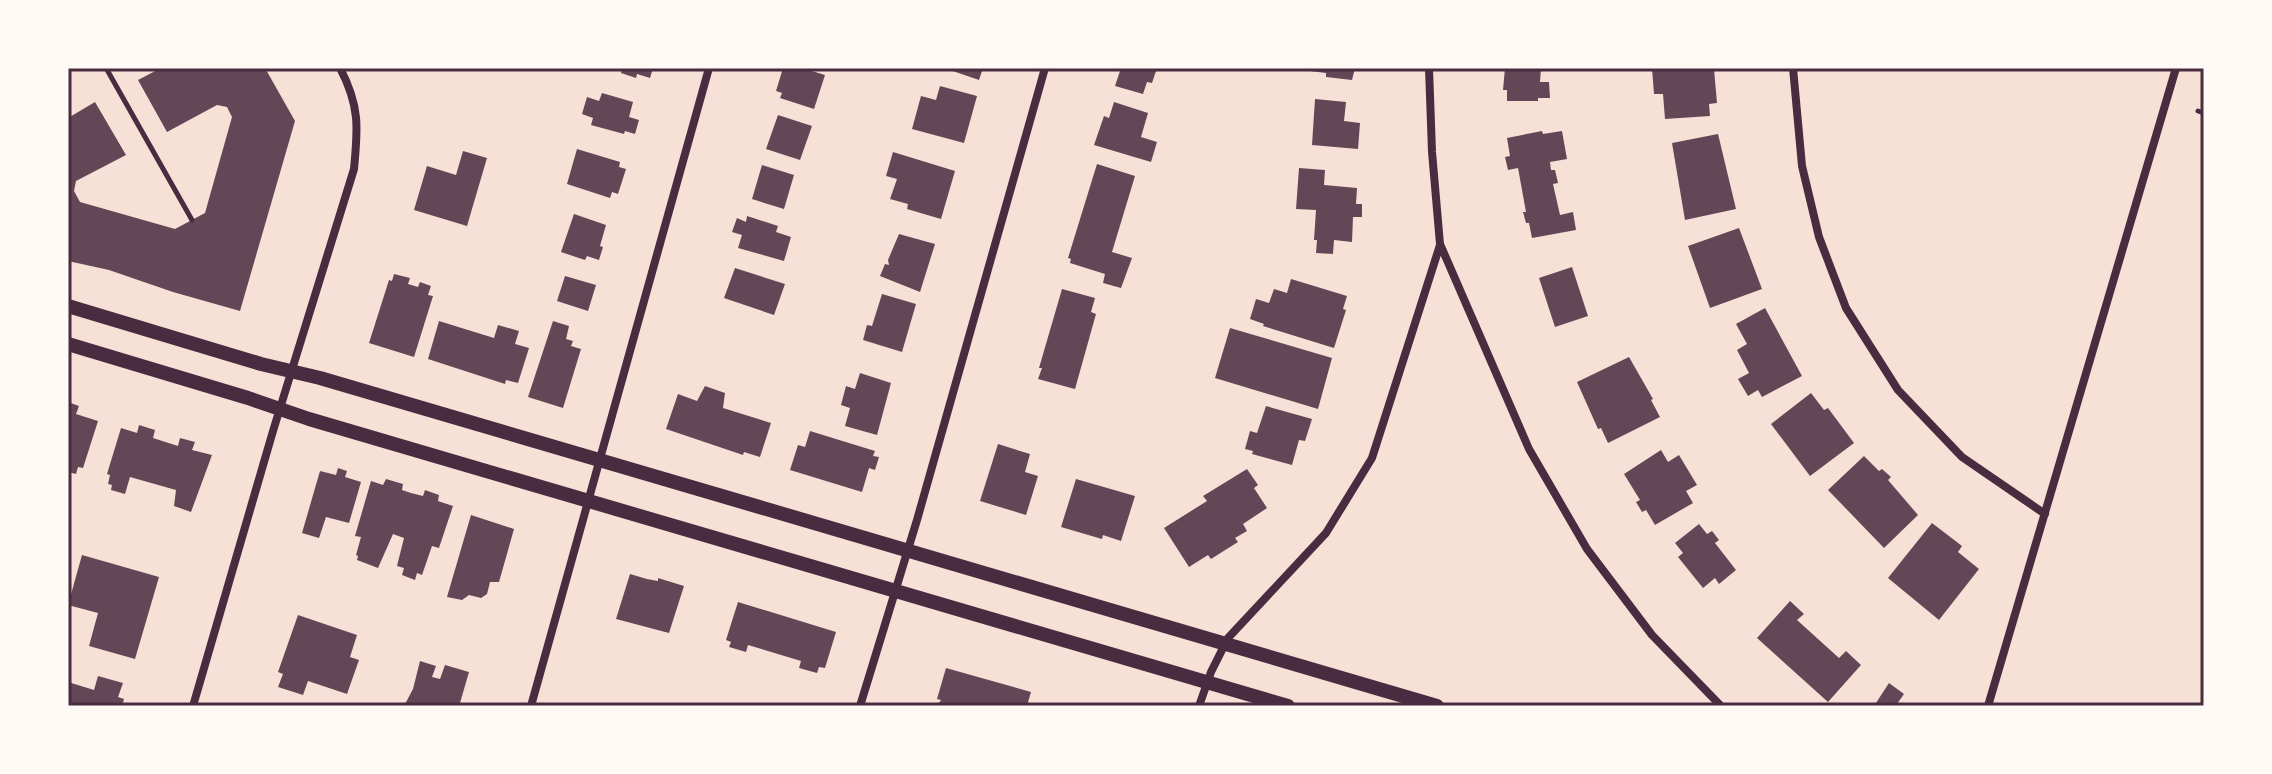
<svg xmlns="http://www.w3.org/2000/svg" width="2272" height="774" font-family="'Roboto Condensed',sans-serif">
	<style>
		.building { fill: #644757 }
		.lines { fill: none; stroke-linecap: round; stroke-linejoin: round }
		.path { stroke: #4a2c40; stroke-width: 5 }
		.minor { stroke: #4a2c40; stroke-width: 8 }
		.tertiary { stroke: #4a2c40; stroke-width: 14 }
		.neatline { fill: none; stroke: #4a2c40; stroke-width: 3 }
	</style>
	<rect width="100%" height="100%" fill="#f7e1d7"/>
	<!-- building -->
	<path class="building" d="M161,68H265L295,121L240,311L173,292L109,270L68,261V118L95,102L126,155L76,181L74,191L80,202L175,229L205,213L232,117L227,107L217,105L167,132L138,80Z
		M622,68H653L650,78L637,74L636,78L621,73Z
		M783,68L789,70L802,68L825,75L814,109L780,98L782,93L776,91Z
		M944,68H983L979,80Z
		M1121,68H1157L1152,83L1147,82L1143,94L1115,86Z
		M1311,68H1355L1352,80L1326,77V73L1310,71Z
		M1505,68H1541L1540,82H1549L1550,98H1538V101H1507V90H1503Z
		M1652,68L1714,69L1717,103L1709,104L1710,116L1665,119L1663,94H1654Z
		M940,86L977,96L964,143L912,129L921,96L936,100Z
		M602,93L633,102L629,117L639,120L635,134L625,131L624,134L591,125L593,118L582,114L587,97L599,101Z
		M1315,99L1346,102L1344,121L1360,123L1358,149L1312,145Z
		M1114,102L1148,113L1141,137L1157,142L1151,162L1094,145L1104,116L1109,118Z
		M778,115L812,126L800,160L766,149Z
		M1542,131L1543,134L1562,131L1567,159L1550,162L1551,170H1555L1558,183L1553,184L1560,215L1573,212L1576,230L1532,238L1529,223H1526L1523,212H1526L1518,168L1508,170L1505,157L1510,156L1507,138Z
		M1718,134L1736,209L1685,220L1672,143Z
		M577,149L620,162L619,167L626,169L618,194L612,192L610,198L567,184Z
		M463,151L487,158L467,226L414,210L427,166L456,175Z
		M893,152L955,171L941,219L907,209L908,204L890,199L897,179L886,176Z
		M1097,164L1135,176L1112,252L1132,258L1121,288L1103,283L1105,274L1070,263L1071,259L1068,258Z
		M762,165L794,175L784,209L752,199Z
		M1299,168L1325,170L1324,185L1357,188L1356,204H1362V217H1353L1352,242L1334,240L1333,254L1316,253L1317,240H1314L1316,210L1296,209Z
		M574,214L606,225L600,246L603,247L599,260L587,256L585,260L561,252Z
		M747,216L778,226L776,232L791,237L784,261L738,248L742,235L732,232L737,218L746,222Z
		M1739,228L1762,289L1710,308L1688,246Z
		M899,234L935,244L920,292L880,276L885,264L889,265L888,260Z
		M1572,267L1588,316L1555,327L1539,278Z
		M735,268L785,284L774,315L724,298Z
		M394,274L410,278L408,284L418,287L420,282L431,286L428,295L433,296L414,357L369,343L389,280L392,281Z
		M565,276L596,285L588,311L557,301Z
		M1291,279L1347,296L1343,309L1346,310L1334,348L1263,326L1264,324L1250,319L1256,299L1269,303L1274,289L1287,293Z
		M1062,289L1095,298L1091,312L1096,314L1075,389L1038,379L1042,368H1039Z
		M882,294L916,304L902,352L863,340L867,325L872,326Z
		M1765,308L1802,376L1762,397L1758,390L1748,396L1738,379L1749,373L1737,350L1747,344L1736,324Z
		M439,321L494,338L498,325L519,331L515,344L529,348L518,383L506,380L505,384L428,359Z
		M553,321L569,326L566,339L573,341L571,346L581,349L563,408L528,397Z
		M1230,328L1332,358L1318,409L1215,378Z
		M1629,357L1653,399L1651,400L1660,417L1608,443L1601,428L1598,429L1577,382Z
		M860,373L891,383L877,435L845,426L850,408L841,405L846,386L855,389Z
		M705,386L725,393L723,408L771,423L760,457L744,452L743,455L666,429L678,394L697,401Z
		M1811,393L1824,410L1828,408L1854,443L1810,476L1771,424Z
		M68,402L79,406L76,414L98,421L83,468L78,467L76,474L68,472Z
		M1266,406L1312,419L1305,441L1299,440L1292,465L1252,454L1253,451L1245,449L1250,431L1257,433Z
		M139,425L155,430L153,438L178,446L180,438L195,442L192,450L212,455L191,512L174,506L176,490L130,477L125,494L111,490L112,485L108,484L110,475L107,474L121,428L137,433Z
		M810,431L875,451L873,456L879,457L875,470L869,468L862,492L790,470L798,445L805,447Z
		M998,444L1030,454L1025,472L1038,476L1026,515L980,501Z
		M1661,450L1668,462L1679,455L1697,485L1686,491L1693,503L1655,525L1646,510L1642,512L1636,502L1640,500L1624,474Z
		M1864,456L1879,471L1882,469L1891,477L1888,480L1918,515L1884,548L1828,490Z
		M338,468L347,471L345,477L361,482L349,523L326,517L319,538L302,533L320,471L336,475Z
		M1247,469L1258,485L1254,488L1267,508L1243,524L1247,531L1235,538L1238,542L1211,559L1208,555L1189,567L1164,528L1207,501L1203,496Z
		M386,479L403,484L402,490L411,493L423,496L425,490L439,495L438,501L453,506L439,548L432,546L422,575L417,573L415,580L402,575L404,568L397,566L404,538L393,534L378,568L357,560L358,556L356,555L361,537L355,536L371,481L383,485Z
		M1076,479L1135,496L1121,541L1103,535L1102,539L1061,527Z
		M471,515L514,529L499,582H490L487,594L481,598L469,595L462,600L447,597Z
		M1932,523L1962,546L1958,552L1979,569L1939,620L1888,578Z
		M1699,524L1707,534L1712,531L1719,540L1715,543L1736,570L1719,584L1715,578L1703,588L1678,557L1683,553L1675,543Z
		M82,555L159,577L135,659L89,646L98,613L68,605Z
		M630,574L647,579L658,581V578L684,586L669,633L616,619Z
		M1790,601L1804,614L1797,620L1839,658L1846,651L1861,665L1828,702L1757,638Z
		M738,602L836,632L825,668L819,667L817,673L799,668L801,661L748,645L746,652L729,647L731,642L726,640Z
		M298,615L357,635L350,657L359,660L347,694L308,681L303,695L278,687L283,674L278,672Z
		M420,661L436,666L432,677L440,679L445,665L469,672L460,703L466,706H404L413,689Z
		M946,668L1031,692L1027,706H950L939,703L941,700L937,699Z
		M98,676L123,683L118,697L124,699L122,706H68V682L94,690Z
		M1889,683L1904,694L1897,704L1899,706H1874Z"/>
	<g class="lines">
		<!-- path -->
		<path class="path" d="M106,68L192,220
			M2198,111L2204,113"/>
		<!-- minor -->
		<path class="minor" d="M1429,68L1432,152L1440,244L1529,449L1587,549L1652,635L1721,706
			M1793,68L1802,166L1819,237L1846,308L1898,390L1962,457L2045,514
			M193,706L273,431L354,169C358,128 360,106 340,68
			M531,706L709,68
			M860,706L917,520L1045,68
			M1199,706L1211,672L1228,638L1326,533L1372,458L1440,245
			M1988,706L2176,68"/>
		<!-- tertiary -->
		<path class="tertiary" d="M68,306L261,364L320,378L1437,706
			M68,344L248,398L309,419L1288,706"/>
	</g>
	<!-- border -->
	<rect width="2272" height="774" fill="none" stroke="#fffaf5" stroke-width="140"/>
	<rect x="70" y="70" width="2132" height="634" class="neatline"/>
</svg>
